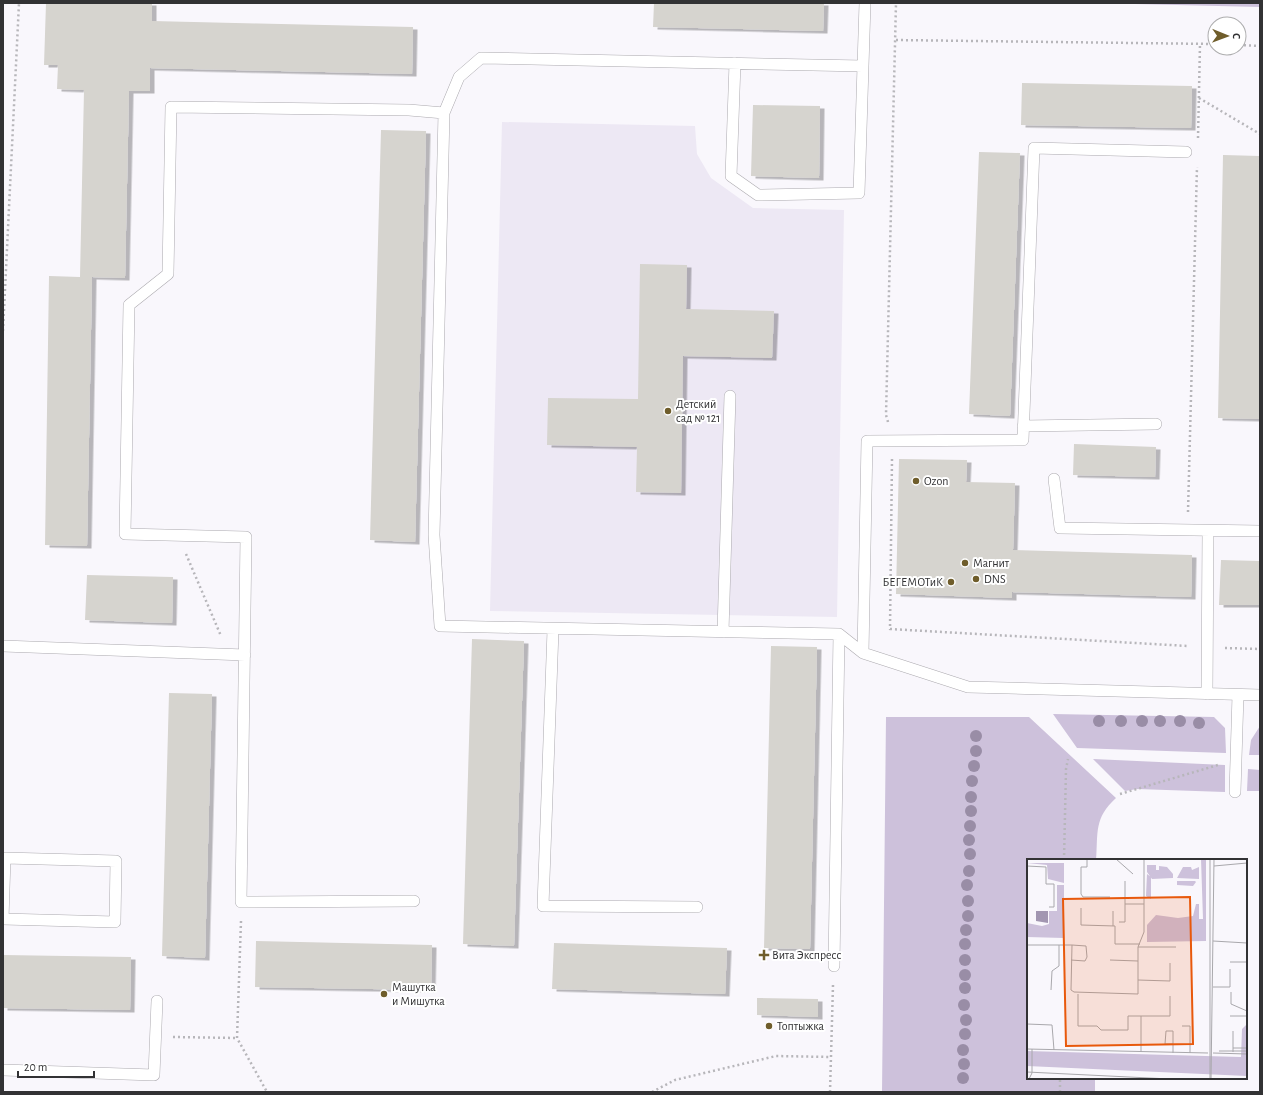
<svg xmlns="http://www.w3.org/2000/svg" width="1263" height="1095" font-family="'Alegreya Sans',sans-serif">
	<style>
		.built { fill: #ede8f4 }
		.green { fill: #cdc1db }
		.building { fill: #d6d4cf; filter: url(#shadow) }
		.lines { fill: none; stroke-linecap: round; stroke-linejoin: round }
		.lane-casing { stroke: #acaaaf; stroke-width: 12 }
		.path { stroke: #b7b6ba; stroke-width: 2.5; stroke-dasharray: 2 3; stroke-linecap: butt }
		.lane { stroke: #fff; stroke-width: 11 }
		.tree { fill: #998da6 }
		.poi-dot { fill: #6f5d2b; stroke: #fff; stroke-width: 1.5 }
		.labels { text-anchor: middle; stroke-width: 4; stroke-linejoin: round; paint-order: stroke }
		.poi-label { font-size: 12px; fill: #323234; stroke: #fff; text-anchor: start }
		.inset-road { fill: none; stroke: #a9a8ac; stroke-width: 1 }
		.view { fill: #e8590c; fill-opacity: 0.15; stroke: #e8590c; stroke-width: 2 }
		.inset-edge { fill: none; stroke: #323234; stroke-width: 2 }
	</style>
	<defs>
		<filter id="shadow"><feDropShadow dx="4.5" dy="2.5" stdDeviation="0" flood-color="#0004"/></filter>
	</defs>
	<rect width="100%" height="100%" fill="#f9f7fc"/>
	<!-- built -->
	<path class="built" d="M502,122L695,126L697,154L711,178L753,208L844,210L837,617L490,611Z"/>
	<!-- green -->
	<path class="green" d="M1093,3H1260V7Z
		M1053,714L1214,717L1225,728L1226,753L1077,748Z
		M886,717H1029L1116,798C1094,818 1098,832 1096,860H1028V1078H1095V1092H882Z
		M1260,726V755H1249L1251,740Z
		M1093,759L1225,765V792L1137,789L1125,791Z
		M1248,769L1260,770V791H1247Z"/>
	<!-- building -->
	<path class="building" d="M46,3H152V21L413,27L412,74L150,68V91H129L125,278L92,277L87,546L45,545L49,276L80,277L84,90L57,89L58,65H44Z
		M654,3H824L823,31L653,27Z
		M1022,83L1192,86L1191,128L1021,125Z
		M753,105L820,106L819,178L751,176Z
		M381,130L426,131L415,542L370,540Z
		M979,152L1020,153L1010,416L969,414Z
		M1223,155L1260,156V419L1218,418Z
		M640,264L687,265L686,309L774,311L772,358L683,356L681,493L636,492L637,447L547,445L548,398L638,399Z
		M1074,444L1156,447L1155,477L1073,475Z
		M899,459L967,460L966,482L1015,483L1013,550L1192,555L1191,597L1012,592V598L896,594Z
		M1221,560L1260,561V605H1219Z
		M87,575L173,577L172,623L85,620Z
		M472,639L524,641L514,946L463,944Z
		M771,646L817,647L810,949L764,948Z
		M169,693L212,694L205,958L162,956Z
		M256,941L432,945L431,990L255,987Z
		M554,943L727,948L725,994L552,989Z
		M3,955L131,957L130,1010L3,1008Z
		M757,998L818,999V1017L757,1015Z"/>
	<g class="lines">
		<!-- lane casing -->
		<g class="lane-casing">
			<path id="lane" d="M865,3L863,66L481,58L459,77L444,113L434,535L440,626L839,634L863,653L968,687L1260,695
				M735,63L731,176L758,195L859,193L863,66
				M1023,426L1156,424
				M1054,479L1060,528L1260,531
				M553,630L543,906L697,907
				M723,632L730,396
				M3,646L245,655
				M863,653L867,441L1023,440L1034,148L1186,152
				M1207,694L1208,531
				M1235,792L1238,695
				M414,901L241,902L246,537L125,534L129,305L168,274L171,107L409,110L444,113
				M3,919L115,922L116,861L5,858L3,919
				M834,966L839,634
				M3,1070L154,1075L157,1001"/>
		</g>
		<!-- path -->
		<path class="path" d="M896,40L1215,44
			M1239,45L1260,46
			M1199,98L1260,134
			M1198,138L1200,44
			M3,331L19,3
			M888,422L886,415L896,3
			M892,459L890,629L1188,646
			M1188,512L1197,167
			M186,554L221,636
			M1225,648L1260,649
			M1120,794L1218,765
			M1064,860L1066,769L1068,759
			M241,921L237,1038L267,1092
			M173,1037L237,1038
			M652,1092L675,1080L776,1056L831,1057
			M830,1092L833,985
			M1060,1092V1078"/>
		<!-- lane -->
		<use href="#lane" class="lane"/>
	</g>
	<!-- trees -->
	<g class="tree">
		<circle cx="1099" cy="721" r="6"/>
		<circle cx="1121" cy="721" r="6"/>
		<circle cx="1142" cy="721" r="6"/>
		<circle cx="1160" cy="721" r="6"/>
		<circle cx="1180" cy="721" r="6"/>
		<circle cx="1199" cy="723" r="6"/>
		<circle cx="976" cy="736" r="6"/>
		<circle cx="976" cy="751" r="6"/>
		<circle cx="974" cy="766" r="6"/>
		<circle cx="972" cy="781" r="6"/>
		<circle cx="971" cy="797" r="6"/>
		<circle cx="971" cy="811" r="6"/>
		<circle cx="970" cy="826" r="6"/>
		<circle cx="969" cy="840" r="6"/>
		<circle cx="970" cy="854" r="6"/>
		<circle cx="969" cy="871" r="6"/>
		<circle cx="967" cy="885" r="6"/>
		<circle cx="968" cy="901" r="6"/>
		<circle cx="968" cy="916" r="6"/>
		<circle cx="966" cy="930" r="6"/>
		<circle cx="965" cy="944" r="6"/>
		<circle cx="965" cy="960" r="6"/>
		<circle cx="965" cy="975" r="6"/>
		<circle cx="965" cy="988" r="6"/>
		<circle cx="964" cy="1005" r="6"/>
		<circle cx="966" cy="1020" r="6"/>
		<circle cx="965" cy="1034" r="6"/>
		<circle cx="963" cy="1050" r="6"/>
		<circle cx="964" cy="1064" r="6"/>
		<circle cx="963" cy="1078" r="6"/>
	</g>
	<!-- markers -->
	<g class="poi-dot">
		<circle cx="668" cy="411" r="4"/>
		<circle cx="916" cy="481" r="4"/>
		<circle cx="965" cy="563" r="4"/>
		<circle cx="976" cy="579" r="4"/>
		<circle cx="951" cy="582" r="4"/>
		<path d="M762 949h4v4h4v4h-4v4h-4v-4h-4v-4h4z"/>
		<circle cx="384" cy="994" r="4"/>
		<circle cx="769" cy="1026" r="4"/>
	</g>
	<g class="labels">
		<!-- poi labels -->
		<g class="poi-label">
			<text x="676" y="408">Детский<tspan x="676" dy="14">сад № 121</tspan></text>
			<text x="924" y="485">Ozon</text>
			<text x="973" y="567">Магнит</text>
			<text x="984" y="583">DNS</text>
			<text x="943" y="586" text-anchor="end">БЕГЕМОТиК</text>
			<text x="772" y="959">Вита Экспресс</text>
			<text x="392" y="991">Машутка<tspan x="392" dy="14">и Мишутка</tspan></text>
			<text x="777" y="1030">Топтыжка</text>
		</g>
	</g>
	<!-- overview -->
	<g transform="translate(1027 859)">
		<rect width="220" height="220" fill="#f9f7fc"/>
		<path d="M174,0H179V82L120,83V66L129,56L151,59L166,57L169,45H172V60H176ZM0,4H37V24L21,20L20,6ZM120,6H129V11H132V7L140,8L146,15V19L125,20L120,13ZM156,8H164L165,11L172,8V20L150,19ZM120,15L124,18V40L119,37ZM150,22H168L169,23L166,27L150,26ZM30,26H37V79L0,78V64L15,67L22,65V52H30ZM220,165V217L0,207V192L214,198L215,170Z" fill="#cdc1db"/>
		<path d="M9,52H21V64L9,62Z" fill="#a296b1"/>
		<path class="inset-road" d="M60,0V8H54V35L56,38H83M89,0L106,15M183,0V220M0,7L19,8V25H27V48H22M187,7L220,4M98,45H117M54,49V66L88,67V85H113M86,52V67M92,63H98V22M186,82L220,84M0,86H32V107L25,112L24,131M32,86H45L44,131L47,133L111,135V88L117,73V0M111,88H149M44,101L58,102L60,98L59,87L45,86M83,101L111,102M203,103H220M111,121L143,122V104M186,128H203V110M204,133V145L220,152M51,135V167H70L74,171H101V157H143V137M203,157H220M0,165L25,166L27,191M155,167H163V194M146,185H138L139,172H146V194M206,189V172M0,190L181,194M192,192H220M114,193V157M206,193V189H220M186,194L220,195M0,213L143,220M2,220L5,214V190M184,220L187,0"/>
		<path class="view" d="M163,38L166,185L39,187L36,40Z"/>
		<rect width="220" height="220" class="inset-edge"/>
	</g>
	<!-- border -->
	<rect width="1263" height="1095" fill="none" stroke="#323234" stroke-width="8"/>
	<!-- north arrow -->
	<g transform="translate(1227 36) rotate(91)"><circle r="19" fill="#ffffff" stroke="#adadae"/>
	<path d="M0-3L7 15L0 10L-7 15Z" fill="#6f5d2b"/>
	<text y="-6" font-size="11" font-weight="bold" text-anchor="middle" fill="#323234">С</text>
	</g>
	<!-- scale -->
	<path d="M18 1071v6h76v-6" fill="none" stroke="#323234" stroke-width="2"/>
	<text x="24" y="1071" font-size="12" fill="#323234" stroke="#ffffff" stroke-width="3" paint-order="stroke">20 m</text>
</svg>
